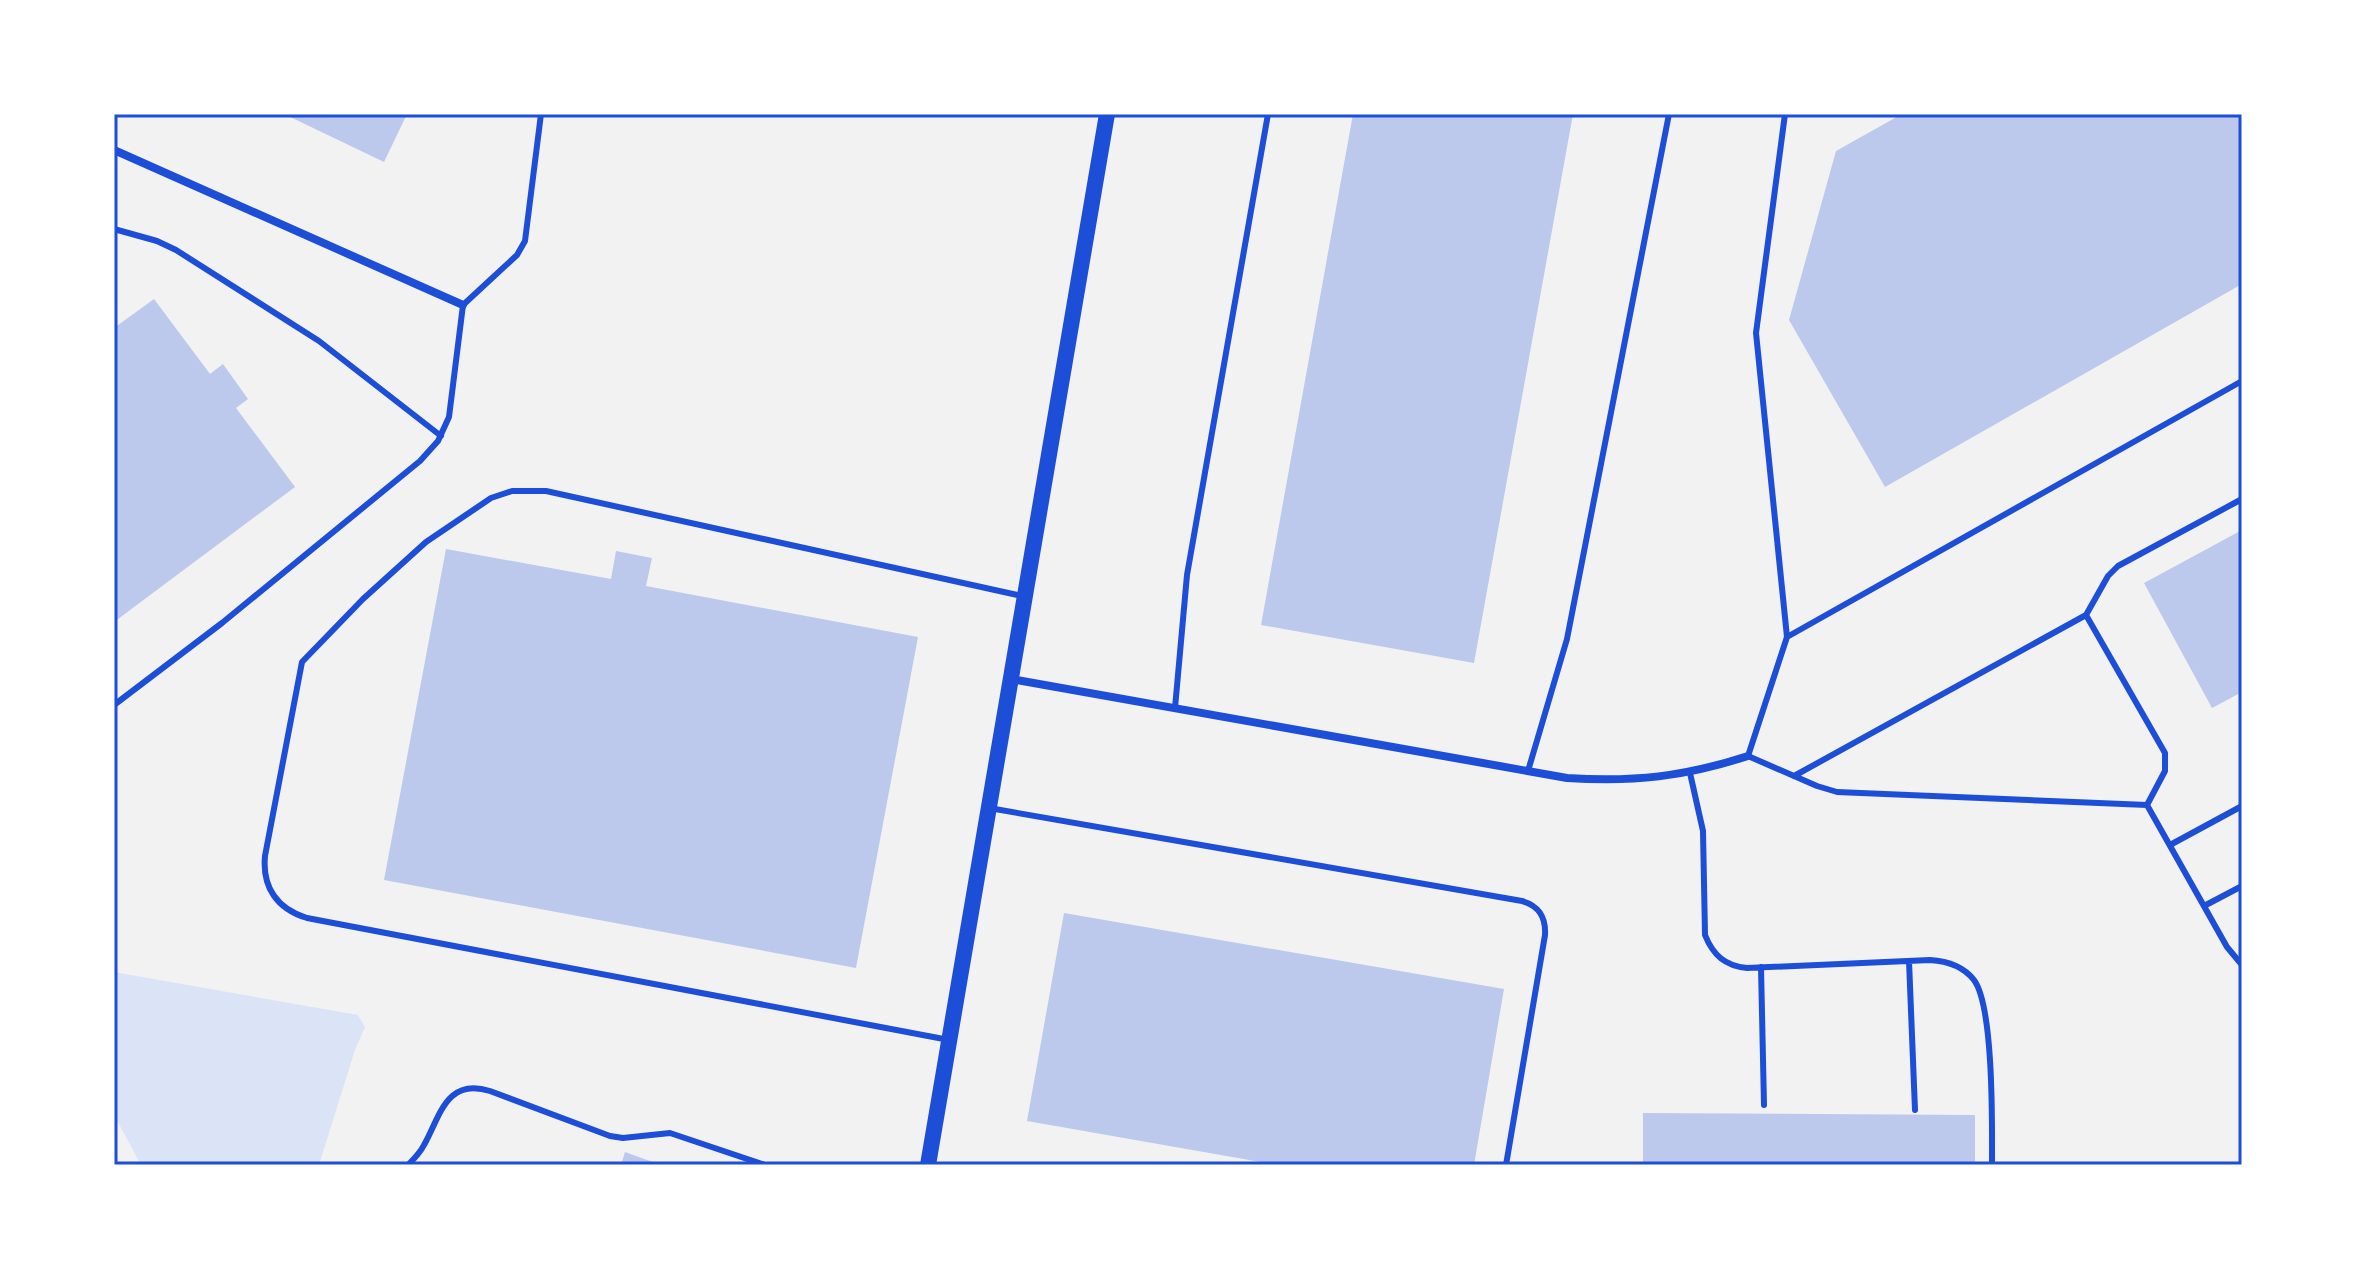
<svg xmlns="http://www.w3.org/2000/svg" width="2356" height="1279" font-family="Commissioner,sans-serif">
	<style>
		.green { fill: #dbe4f7 }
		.building { fill: #bdc9ec }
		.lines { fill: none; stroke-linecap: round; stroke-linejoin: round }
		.service { stroke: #1d4ed8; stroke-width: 6 }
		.minor { stroke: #1d4ed8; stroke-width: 8 }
		.secondary { stroke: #1d4ed8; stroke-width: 16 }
		.neatline { fill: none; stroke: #1d4ed8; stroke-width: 3 }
	</style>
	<rect width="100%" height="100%" fill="#f2f2f2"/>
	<!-- green -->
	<path class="green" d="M114,972L358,1015L365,1027L355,1050L319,1165H141L114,1115Z"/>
	<!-- building -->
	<path class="building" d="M284,114H407L384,162Z
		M1353,114H1573L1474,663L1261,625Z
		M1902,114H2242V284L1885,487L1789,320L1836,151Z
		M154,299L210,374L223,364L248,399L236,408L295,487L114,622V328Z
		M2242,530V692L2212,708L2144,583Z
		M446,549L611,579L616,551L652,558L646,586L918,637L856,968L384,880Z
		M1064,913L1504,989L1474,1165H1278L1027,1121Z
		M1643,1113L1975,1115V1165H1643Z
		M625,1152L661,1165H621Z"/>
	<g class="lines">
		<!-- service -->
		<path class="service" d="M1785,114L1756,333L1787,637L1748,756L1817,786L1837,792L2147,805L2227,947L2242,965
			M114,229L157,241L176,250L319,341L441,436
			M2086,615L2108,576L2118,566L2242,499
			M1787,637L2242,381
			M114,705L222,623L420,461L438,441L449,417L463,305L517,255L525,241L541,114
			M1175,708L1187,575L1268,114
			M1528,771L1567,639L1669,114
			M1690,773L1703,831L1705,935C1713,955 1725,966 1747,968L1930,960C1947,961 1963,966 1974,980C1994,1007 1992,1128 1992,1165
			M1794,776L2086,615L2165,753V771L2147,805
			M989,808L1522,901C1539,906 1546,917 1545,935L1506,1165
			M2170,845L2242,806
			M2204,906L2242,886
			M1909,961L1915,1110
			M1761,967L1764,1105
			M949,1040L307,918C277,909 262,887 265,856L302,662L363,599L426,542L491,498L512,491H546L1022,596
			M408,1165C414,1159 420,1153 424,1145C440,1117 446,1077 490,1091L610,1136L623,1138L670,1133L765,1165"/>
		<!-- minor -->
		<path class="minor" d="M114,150L463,305
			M1011,679L1567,778C1635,782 1683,777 1748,756"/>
		<!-- secondary -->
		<path class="secondary" d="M928,1165L1107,114"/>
	</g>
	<!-- border -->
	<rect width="2356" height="1279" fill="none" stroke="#ffffff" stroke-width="232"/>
	<rect x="116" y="116" width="2124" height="1047" class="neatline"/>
</svg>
